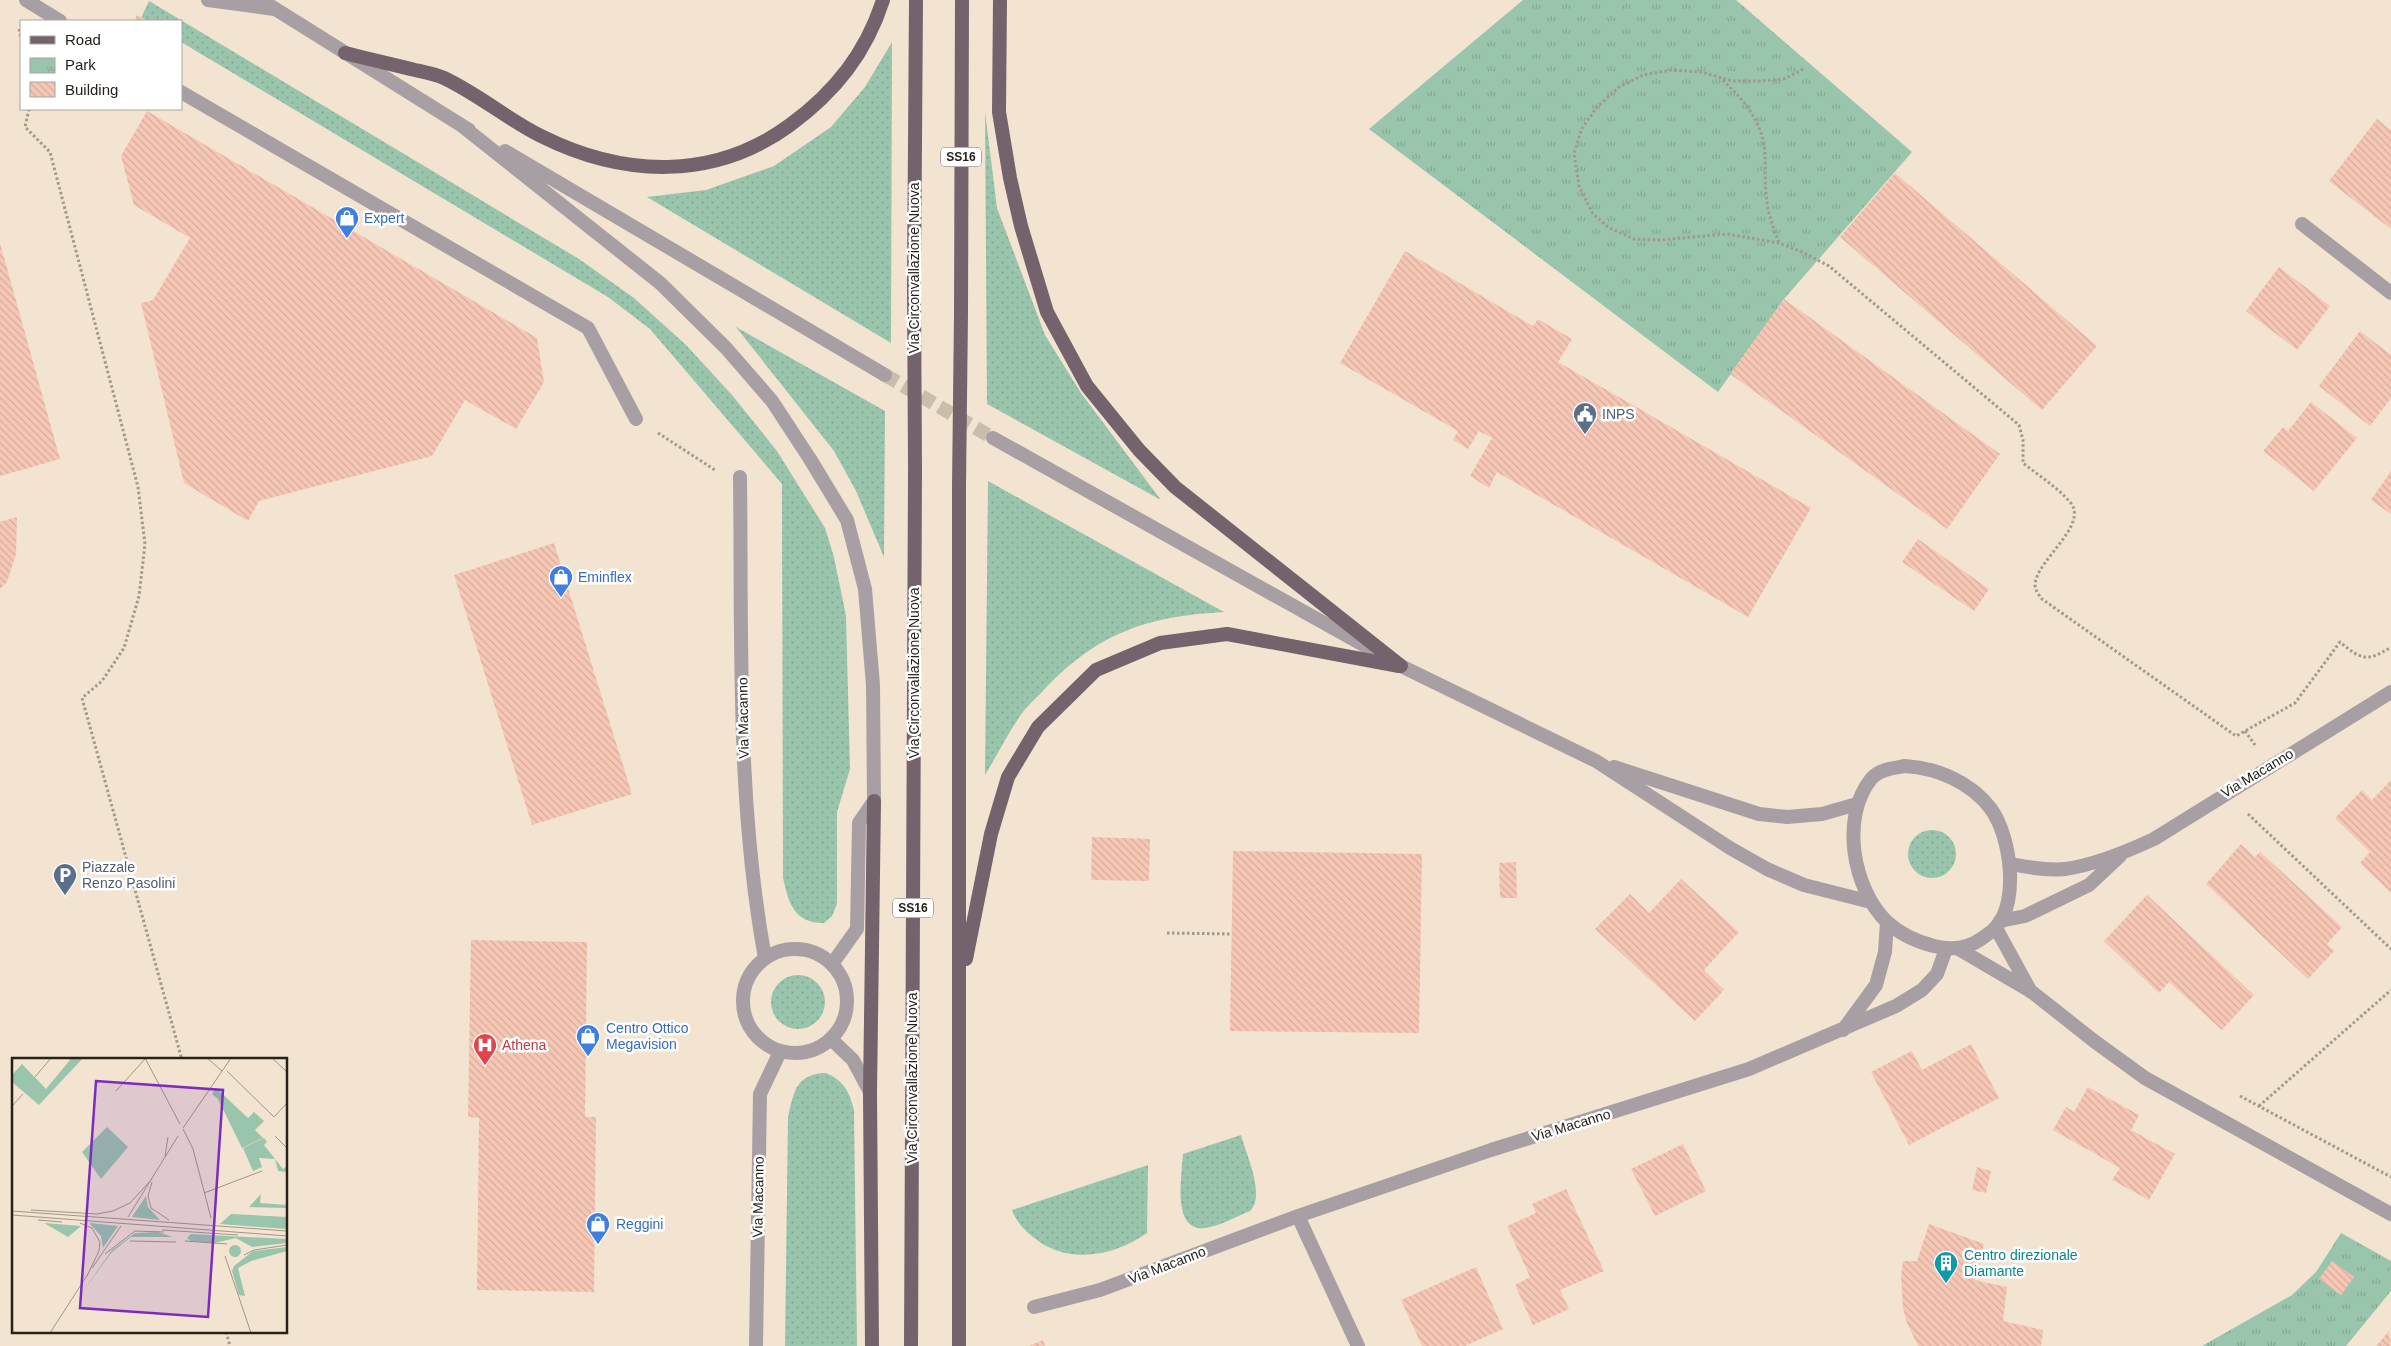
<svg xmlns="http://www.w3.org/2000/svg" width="2391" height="1346" font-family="Helvetica,sans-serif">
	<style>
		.grass { fill: url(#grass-dots) }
		.park { fill: url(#park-tufts) }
		.building { fill: url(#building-back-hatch) }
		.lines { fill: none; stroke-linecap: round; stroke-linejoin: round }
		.tertiary-tunnel { stroke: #cabdac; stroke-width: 14; stroke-dasharray: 14 7; stroke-linecap: butt }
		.path { stroke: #a3988a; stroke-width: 3; stroke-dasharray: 2.5 2.5; stroke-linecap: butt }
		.service { stroke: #a89fa4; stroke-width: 14 }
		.minor { stroke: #a89fa4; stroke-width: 14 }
		.tertiary { stroke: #a89fa4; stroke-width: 14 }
		.primary { stroke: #74636d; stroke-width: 14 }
		.primary-bridge { stroke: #74636d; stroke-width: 14 }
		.labels { text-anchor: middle; stroke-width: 5; stroke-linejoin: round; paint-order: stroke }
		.shield { fill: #fff; stroke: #67645f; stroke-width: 1 }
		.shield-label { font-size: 12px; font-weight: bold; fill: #26211a }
		.shop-label { font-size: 14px; fill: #366cbe; stroke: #fff; text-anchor: start }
		.street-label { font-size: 14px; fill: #26211a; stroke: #fff }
		.service-label { font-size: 14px; fill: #4e5e75; stroke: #fff; text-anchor: start }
		.health-label { font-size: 14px; fill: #be3a42; stroke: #fff; text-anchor: start }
		.culture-label { font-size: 14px; fill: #0d838f; stroke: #fff; text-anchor: start }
		.inset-road { fill: none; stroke: #a19688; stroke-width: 1 }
		.view { fill: #7b2cbf; fill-opacity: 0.15; stroke: #7b2cbf; stroke-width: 2.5 }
		.inset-edge { fill: none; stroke: #26211a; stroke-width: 2.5 }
	</style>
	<defs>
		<pattern id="grass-dots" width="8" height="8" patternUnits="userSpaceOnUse" patternTransform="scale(1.25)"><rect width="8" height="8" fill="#98c5ab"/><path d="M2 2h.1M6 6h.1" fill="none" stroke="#83a993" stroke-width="1.8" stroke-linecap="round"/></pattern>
		<pattern id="park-tufts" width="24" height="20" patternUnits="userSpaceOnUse" patternTransform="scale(1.25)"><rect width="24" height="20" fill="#98c5ab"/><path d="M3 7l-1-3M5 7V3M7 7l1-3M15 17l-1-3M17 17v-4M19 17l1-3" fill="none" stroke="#83a993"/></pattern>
		<pattern id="building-back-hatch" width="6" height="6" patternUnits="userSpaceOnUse" patternTransform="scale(1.25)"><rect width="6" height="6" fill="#f7c7b5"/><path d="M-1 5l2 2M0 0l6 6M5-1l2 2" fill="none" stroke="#d4ab9b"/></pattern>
	</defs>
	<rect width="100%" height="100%" fill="#f3e4d1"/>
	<!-- grass -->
	<path class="grass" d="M149,1L579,259L634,298L686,345L732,395L777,451L825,528L834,557L846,616L850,769L837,812V904L832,916L824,923C794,923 789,904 783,878L782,484L650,329L608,297L181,42V21H147L141,18Z
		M892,42L891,343L647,197L706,190L774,166L831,127L865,87Z
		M985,112L997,208L1045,335L1081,393L1161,500L987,404Z
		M736,327L885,411L884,557L856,491L834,451Z
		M988,481L1224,612C1146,616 1095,634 1041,693C1033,701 1024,709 1018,719C1006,737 996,757 985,775Z
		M1908 854a24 24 0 1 1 48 0a24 24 0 1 1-48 0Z
		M771 1002a27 27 0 1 1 54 0a27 27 0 1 1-54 0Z
		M826,1073C844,1081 849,1091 854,1110L857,1346H785L788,1117C794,1091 796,1074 826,1073Z
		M1241,1135C1246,1154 1266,1196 1250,1211C1237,1216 1224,1224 1210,1227C1170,1238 1182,1175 1183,1154Z
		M1148,1165L1147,1233C1113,1257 1066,1265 1033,1237C1024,1230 1016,1221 1012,1210Z"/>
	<!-- park -->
	<path class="park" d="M1523,0H1736L1912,152L1784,299L1718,392L1369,129Z
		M2341,1233L2391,1261V1291L2346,1346H2202L2292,1295L2316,1272Z"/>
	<!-- building -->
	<path class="building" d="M137,15L149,21H134Z
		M147,111L537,338L544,382L516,429L465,400L432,456L259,501L248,521L184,483L141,303L153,300L190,238L134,205L121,156Z
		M2377,119L2391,130V229L2329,181Z
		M1895,173L2097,346L2042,410L1840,237Z
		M0,243L60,459L0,476Z
		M1405,251L1533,326L1538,319L1572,339L1558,362L1811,508L1748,617L1497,472L1489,488L1470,476L1492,438L1479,431L1468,449L1453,440L1458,431L1340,363Z
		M2279,267L2330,306L2297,350L2246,311Z
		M1784,299L2000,454L1947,529L1730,374Z
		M2360,331L2391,355V398L2370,426L2319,386Z
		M2311,402L2357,438L2314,491L2263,451L2283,427L2288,431Z
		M2391,471V514L2371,500Z
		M17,517L16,554L7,582L0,589V522Z
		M1918,539L1989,589L1974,611L1902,562Z
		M554,543L632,794L532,825L454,575Z
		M2391,780V893L2360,863L2370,852L2335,818L2362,790L2372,800Z
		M1092,837L1150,839L1149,881L1091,880Z
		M2241,844L2255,857L2260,852L2342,927L2327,944L2334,951L2308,979L2206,884Z
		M1233,851L1422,854L1419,1033L1230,1031Z
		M1516,862L1517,898H1500L1499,863Z
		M1681,879L1739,932L1704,970L1724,990L1695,1021L1595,929L1630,894L1649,913Z
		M2147,895L2254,995L2222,1030L2169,982L2159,993L2104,941Z
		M471,940L587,942L585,1117H596L594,1292L477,1290L479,1118L468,1117Z
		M1971,1044L1999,1098L1909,1145L1871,1072L1912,1051L1922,1070Z
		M2088,1087L2139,1115L2131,1130L2175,1154L2149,1200L2112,1180L2120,1168L2053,1130L2066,1107L2074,1112Z
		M1683,1144L1706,1191L1655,1216L1631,1169Z
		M1977,1167L1991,1171L1986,1193L1972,1190Z
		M1566,1189L1604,1271L1560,1290L1569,1309L1533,1325L1515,1285L1530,1277L1507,1226L1536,1213L1532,1204Z
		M1929,1224L1984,1244L1975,1280L2007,1287L2003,1321L2043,1330L2041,1346H1918L1907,1323L1903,1308L1901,1277L1903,1261H1917Z
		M2332,1261L2354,1277L2341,1295L2319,1279Z
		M1476,1267L1503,1329L1465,1346H1422L1401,1300Z
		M2389,1331L2391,1346H2376Z
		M1043,1340L1045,1346H1029Z"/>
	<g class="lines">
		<!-- tertiary-tunnel -->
		<path class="tertiary-tunnel" d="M885,375L993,438"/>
		<!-- path -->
		<path class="path" d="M19,29L21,38
			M1803,69L1784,79L1760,81H1732L1702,72L1671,70L1643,75L1619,87L1597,107L1582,128L1574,153L1579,186L1593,214L1609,228L1634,239L1659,240L1727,234L1779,243L1802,252L1829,266L2019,425L2023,440V463C2038,475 2057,487 2070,502C2090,525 2036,560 2035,585C2035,590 2039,595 2042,599L2236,736L2295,703L2340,642C2361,660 2368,662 2391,647
			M1719,77C1738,94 1757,114 1763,140C1767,158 1764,176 1766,194C1767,211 1773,227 1779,243
			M29,109L25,127L50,152L138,487L145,544L139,596L124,648L102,681L82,698L182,1060
			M658,433L715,470
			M2245,731L2255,745
			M2248,814L2391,949
			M1167,933L1232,934
			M2240,1096L2391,1177
			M2259,1106L2391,990
			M226,1332L230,1346"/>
		<!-- service -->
		<path class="service" d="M26,0L60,21
			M208,0L274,9
			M181,92L588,328L636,419"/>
		<!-- minor -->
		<path class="minor" d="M2302,224L2391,293
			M740,477C742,637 736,800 765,958
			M2010,864C2027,867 2047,871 2065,869C2095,865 2126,852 2154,839L2391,692
			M2000,921L2025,916L2089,885L2120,856
			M743 1001a52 52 0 1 1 104 0a52 52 0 1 1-104 0Z
			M832,964L857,929L859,823L874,801
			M1843,1030L1876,985L1885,952L1887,922
			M831,1039L853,1060L870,1092
			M1298,1216L1358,1346
			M1034,1307L1100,1290L1298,1216L1491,1150L1749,1069L1896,1006L1922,990L1937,974L1946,949
			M756,1346L760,1094L780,1052"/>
		<!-- tertiary -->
		<path class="tertiary" d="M261,0L469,130
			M461,125L660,283L726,348L772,401L810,459L847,520L865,589L873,685L874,801
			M505,151L885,375
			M993,438L1401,666L1596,761L1730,848L1767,869L1804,885L1871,902
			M1905,766C1937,768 1971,782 1991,809C2010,835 2020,901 1996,927C1992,932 1986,935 1981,939C1967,949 1950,950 1934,946C1918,942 1900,934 1887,922C1853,889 1840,818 1871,779C1879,769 1894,768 1905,766Z
			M1614,767L1759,814L1787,817L1822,814L1857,804
			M1996,928L2031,992
			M1957,948L2032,992L2094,1041L2145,1078L2391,1214"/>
		<!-- primary -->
		<path class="primary" d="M1000,0L999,112L1010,178L1021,226L1047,312L1087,386L1139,450L1175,487L1401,666
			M345,53C368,59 391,64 415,70C424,72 435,74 444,78C478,94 507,119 541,136C623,177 714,181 790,125C835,92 866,53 883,0
			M914,286L916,0
			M961,314L962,0
			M966,959L991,834L1008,777L1038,727L1096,670L1160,643L1227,634L1399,666
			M872,1346L870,1092L874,801
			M911,1346L915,471
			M959,1346V486"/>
		<!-- primary-bridge -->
		<path class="primary-bridge" d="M914,286L915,471
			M959,486L961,314"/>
	</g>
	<!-- icons -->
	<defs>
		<g id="shop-pin" transform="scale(1.25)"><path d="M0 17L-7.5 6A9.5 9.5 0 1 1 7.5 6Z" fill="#3f7fe0" stroke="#fff"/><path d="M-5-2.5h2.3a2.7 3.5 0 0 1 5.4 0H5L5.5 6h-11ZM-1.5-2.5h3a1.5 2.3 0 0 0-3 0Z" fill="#fff"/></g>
		<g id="civic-pin" transform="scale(1.25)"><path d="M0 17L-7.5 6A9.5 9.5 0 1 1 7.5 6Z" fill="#5c6f8a" stroke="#fff"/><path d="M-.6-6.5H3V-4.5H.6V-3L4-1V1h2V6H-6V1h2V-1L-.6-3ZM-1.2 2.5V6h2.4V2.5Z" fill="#fff"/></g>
		<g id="parking-pin" transform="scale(1.25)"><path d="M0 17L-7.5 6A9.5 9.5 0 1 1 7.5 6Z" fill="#5c6f8a" stroke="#fff"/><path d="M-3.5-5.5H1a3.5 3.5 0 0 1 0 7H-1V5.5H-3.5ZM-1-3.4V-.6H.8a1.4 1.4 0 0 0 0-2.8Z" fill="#fff"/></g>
		<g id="hospital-pin" transform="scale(1.25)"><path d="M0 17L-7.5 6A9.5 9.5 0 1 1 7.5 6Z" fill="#e0444e" stroke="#fff"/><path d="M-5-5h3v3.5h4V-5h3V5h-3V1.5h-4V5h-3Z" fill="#fff"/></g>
		<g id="building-pin" transform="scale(1.25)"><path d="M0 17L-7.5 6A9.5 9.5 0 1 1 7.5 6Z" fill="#0f9aa8" stroke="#fff"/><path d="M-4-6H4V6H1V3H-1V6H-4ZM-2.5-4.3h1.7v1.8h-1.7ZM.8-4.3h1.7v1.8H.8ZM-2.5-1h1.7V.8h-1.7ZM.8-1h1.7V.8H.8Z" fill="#fff"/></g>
	</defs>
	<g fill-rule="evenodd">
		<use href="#shop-pin" x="347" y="218"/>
		<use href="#civic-pin" x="1585" y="414"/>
		<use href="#shop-pin" x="561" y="577"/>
		<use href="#parking-pin" x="65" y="875"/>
		<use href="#shop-pin" x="588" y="1036"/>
		<use href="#hospital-pin" x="485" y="1045"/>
		<use href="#shop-pin" x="598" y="1224"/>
		<use href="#building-pin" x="1946" y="1263"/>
	</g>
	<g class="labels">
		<!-- shield labels -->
		<g class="shield">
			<rect x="941" y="147.5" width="40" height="19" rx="4"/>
			<rect x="893" y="898.5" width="40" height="19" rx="4"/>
		</g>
		<g class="shield-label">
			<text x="961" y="161">SS16</text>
			<text x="913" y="912">SS16</text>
		</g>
		<!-- shop labels -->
		<g class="shop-label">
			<text x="364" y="223">Expert</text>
			<text x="578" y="582">Eminflex</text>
			<text x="606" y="1033">Centro Ottico<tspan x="606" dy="16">Megavision</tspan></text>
			<text x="616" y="1229">Reggini</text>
		</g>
		<!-- street labels -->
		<g class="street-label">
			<text transform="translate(914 268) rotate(-90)" y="5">Via Circonvallazione Nuova</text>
			<text transform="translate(914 673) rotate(-90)" y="5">Via Circonvallazione Nuova</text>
			<text transform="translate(743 718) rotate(-91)" y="5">Via Macanno</text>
			<text transform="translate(2257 773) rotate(-31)" y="5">Via Macanno</text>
			<text transform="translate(912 1078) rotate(-90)" y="5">Via Circonvallazione Nuova</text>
			<text transform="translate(1571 1125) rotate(-17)" y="5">Via Macanno</text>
			<text transform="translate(758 1197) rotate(-89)" y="5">Via Macanno</text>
			<text transform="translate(1167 1265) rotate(-21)" y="5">Via Macanno</text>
		</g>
		<!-- service labels -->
		<g class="service-label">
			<text x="1602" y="419">INPS</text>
			<text x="82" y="872">Piazzale<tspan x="82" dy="16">Renzo Pasolini</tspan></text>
		</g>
		<!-- health labels -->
		<g class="health-label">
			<text x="502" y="1050">Athena</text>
		</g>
		<!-- culture labels -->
		<g class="culture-label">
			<text x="1964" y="1260">Centro direzionale<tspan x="1964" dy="16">Diamante</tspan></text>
		</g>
	</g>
	<!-- overview -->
	<g transform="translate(12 1058)">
		<rect width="275" height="275" fill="#f3e4d1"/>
		<path d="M252,80L255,84L252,87L271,111L275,108V114L266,113L263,101L247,100L250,109L241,113L231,90ZM249,136L248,145L275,147V150L237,149ZM134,138L136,149L148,162L120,159ZM219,156L275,159V171L208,166ZM32,165L69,168L56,179ZM78,166V165L106,168L91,190L89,178ZM146,174L161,179H119L100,194L69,236L100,192L123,175ZM179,176L275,181V185L240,189L224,180L202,185L179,183L175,180ZM217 193a6 6 0 1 1 12 0a6 6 0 1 1-12 0ZM275,189V193L239,203L226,210L233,238L227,237L220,213L222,208L241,193Z" fill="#98c5ab"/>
		<path d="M56,0H71L27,47L0,24V17L10,6L34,31L58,2ZM204,30L236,60L242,54L252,63L243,72L251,80L230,90L206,41L200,36ZM95,69L116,89L89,121L70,94Z" fill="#98c5ab"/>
		<path class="inset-road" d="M133,0L168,66M195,0L210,13M260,0L275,14M215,13L262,59L275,45M23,19L39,0M104,33L133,1M0,48L11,36M171,70L219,0M171,71L181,91L199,160M263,78L275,90M153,98L156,79M140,124L136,138L139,150L157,162M192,135L250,113M19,152L85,156L101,153L118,145L140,121M0,153L275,173M0,157L275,178M116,159L166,78M26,162L50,164M68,165L80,170L88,184L87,193L75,218M150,172L226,177M118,183L164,184M173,183L215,186M93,196L123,173L152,174M232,197L242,192L275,187M213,198L239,275M80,210L109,168M38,275L76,216"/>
		<path class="view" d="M84,23L211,32L196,259L68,250Z"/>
		<rect width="275" height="275" class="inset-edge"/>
	</g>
	<!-- legend -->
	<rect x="20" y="20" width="162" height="90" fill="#ffffff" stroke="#a8a6a3"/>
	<rect x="30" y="36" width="25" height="8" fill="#74636d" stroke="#a8a6a3"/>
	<text x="65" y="45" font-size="15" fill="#26211a">Road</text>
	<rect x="30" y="58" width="25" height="15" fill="url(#park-tufts)" stroke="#a8a6a3"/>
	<text x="65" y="70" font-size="15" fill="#26211a">Park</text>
	<rect x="30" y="82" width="25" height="15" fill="url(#building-back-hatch)" stroke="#a8a6a3"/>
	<text x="65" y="95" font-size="15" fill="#26211a">Building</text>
</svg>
